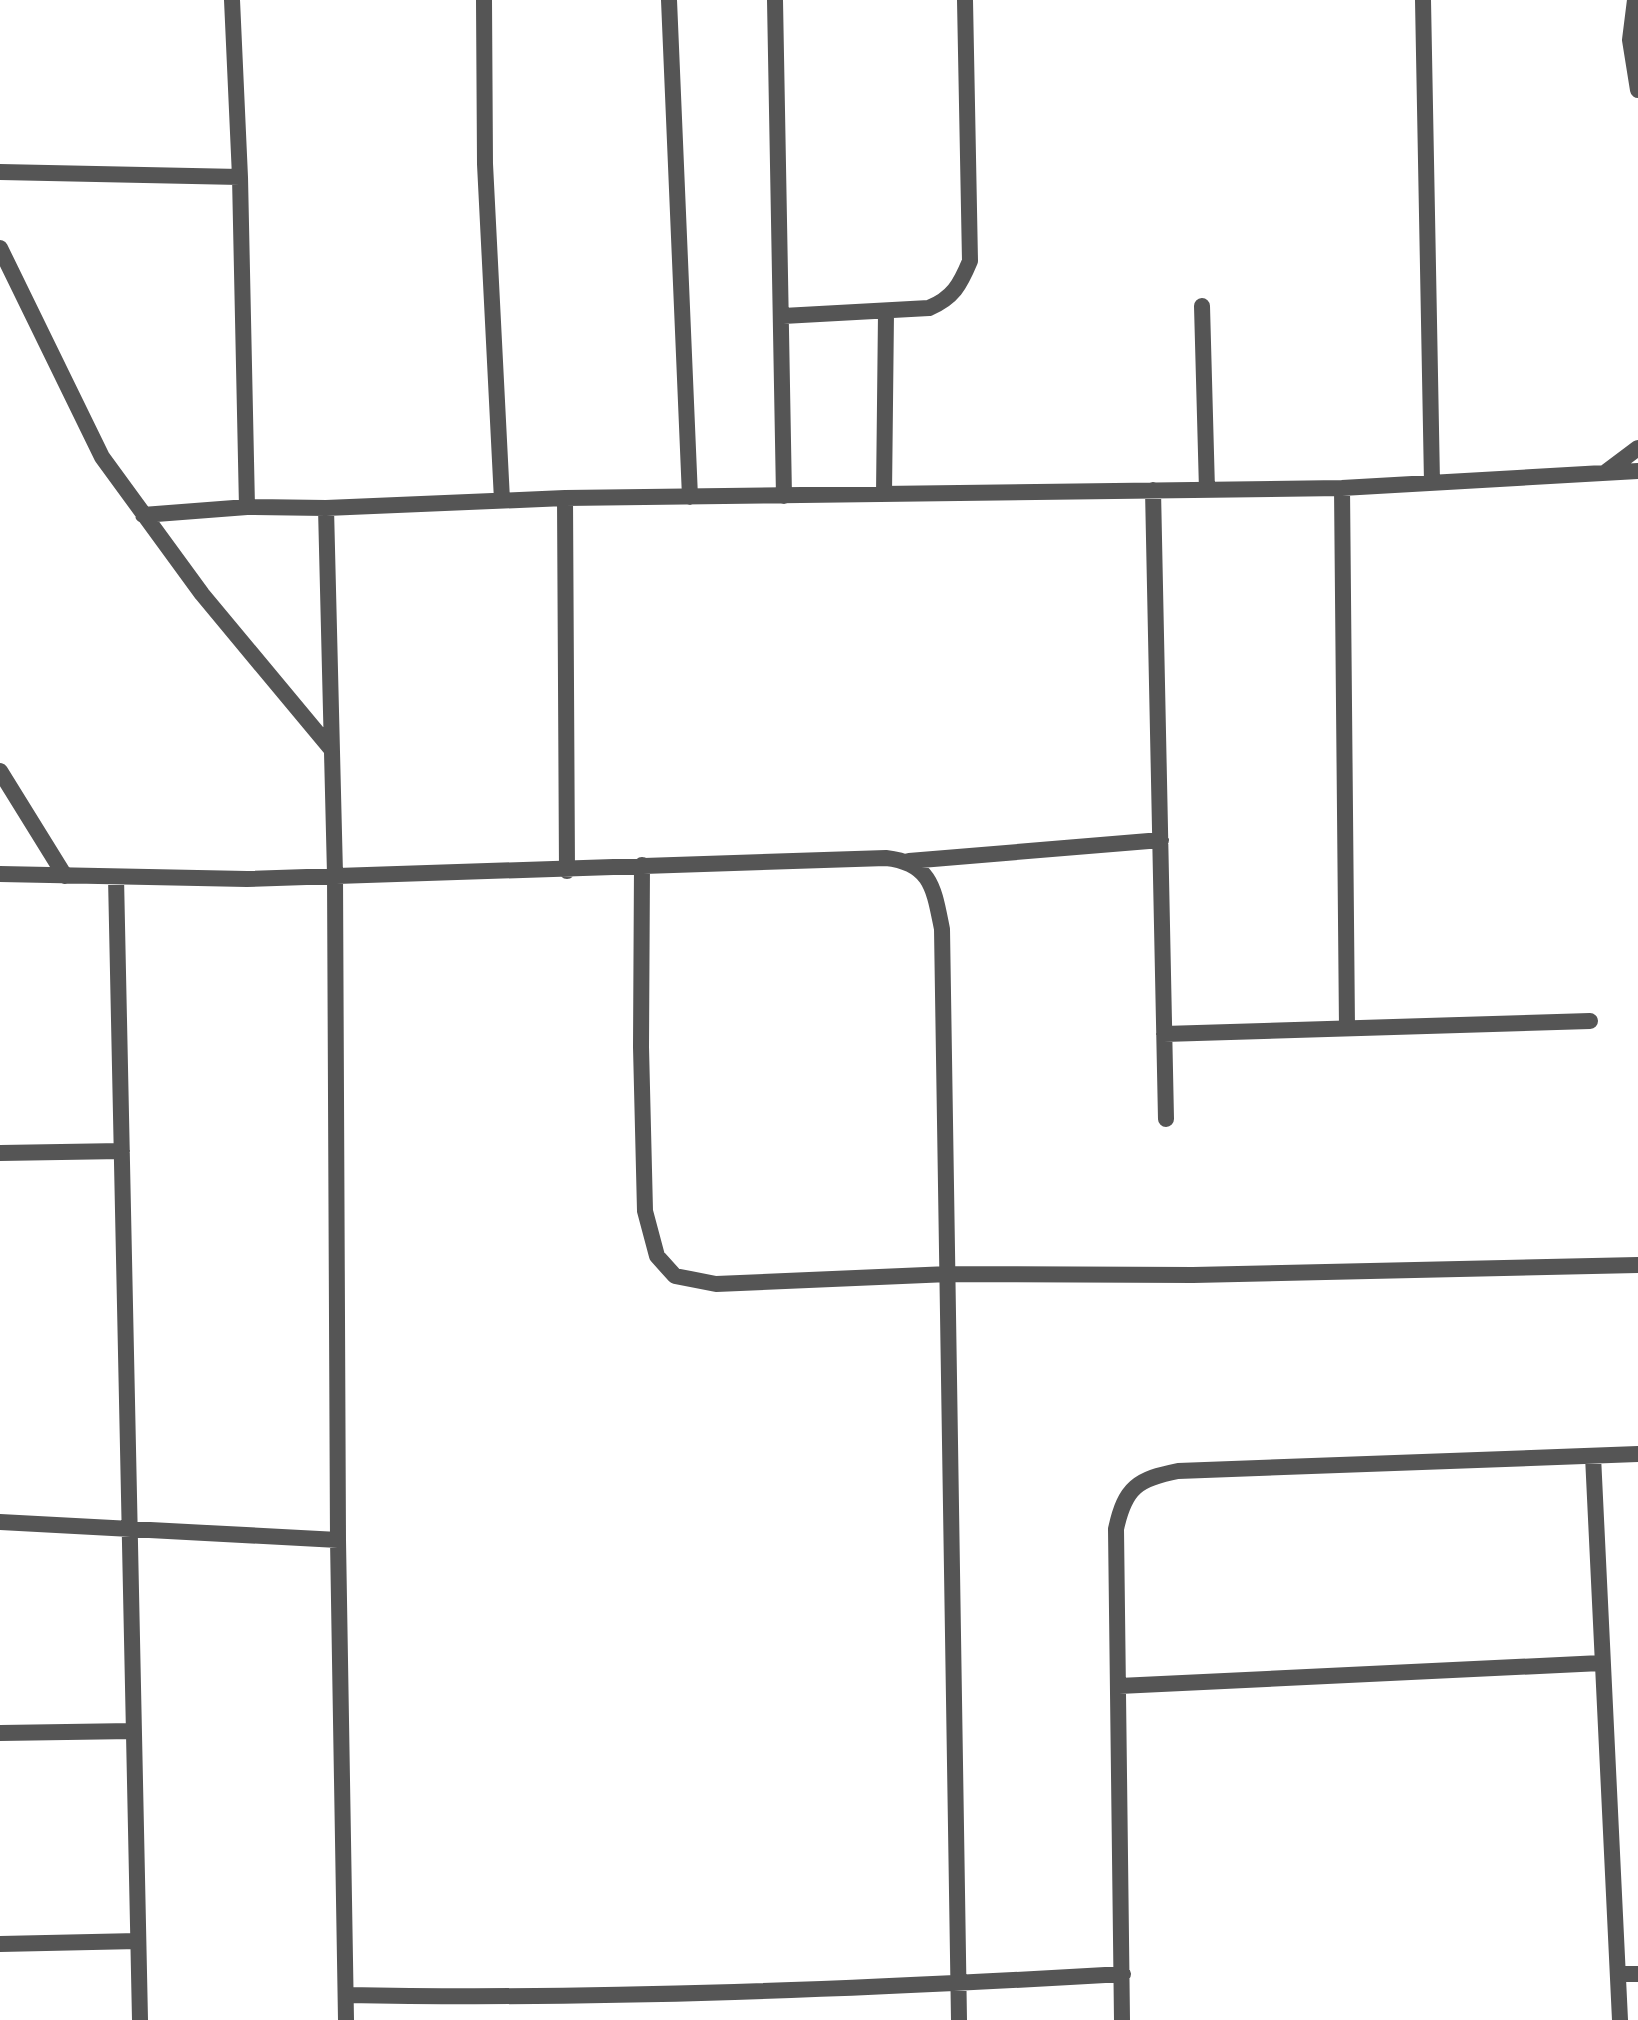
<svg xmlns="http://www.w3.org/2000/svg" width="1638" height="2020" font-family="'Exo 2',sans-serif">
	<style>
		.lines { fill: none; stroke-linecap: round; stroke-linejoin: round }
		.minor { stroke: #555; stroke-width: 16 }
	</style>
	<rect width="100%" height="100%" fill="#fff"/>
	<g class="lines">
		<!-- minor -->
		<path class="minor" d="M232,0L240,177L247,507
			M484,0L485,164L502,500
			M669,0L690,497
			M775,0L784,496
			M1423,0L1432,482
			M1635,0L1630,40L1638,90
			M0,172L240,177
			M0,248L102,457L202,594L331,749
			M1202,306L1207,490
			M783,316L929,308C953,298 960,285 970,261L965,0
			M1606,472L1638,448
			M1342,488L1347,1028
			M1153,490L1166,1119
			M884,494L886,313
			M565,498L567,871
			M326,508L335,874L338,1540L346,2020
			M143,515L247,507L326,508L565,498L1342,488L1638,471
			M0,771L65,876
			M909,861L1161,840
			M642,865L641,1047L645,1211L657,1256L675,1276L716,1284L949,1274L1193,1275L1638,1265
			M0,874L247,879L886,858C932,863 934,890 942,929L959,2020
			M116,877L140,2020
			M1164,1034L1590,1021
			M0,1153L122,1151
			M1593,1456L1620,2020
			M0,1522L338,1540
			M1119,1686L1601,1663
			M0,1733L133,1731
			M0,1944L138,1941
			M1618,1974H1638
			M346,1995C605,2000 864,1989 1123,1974
			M1122,2020L1116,1529C1125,1487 1138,1479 1178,1471L1638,1454"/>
	</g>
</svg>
